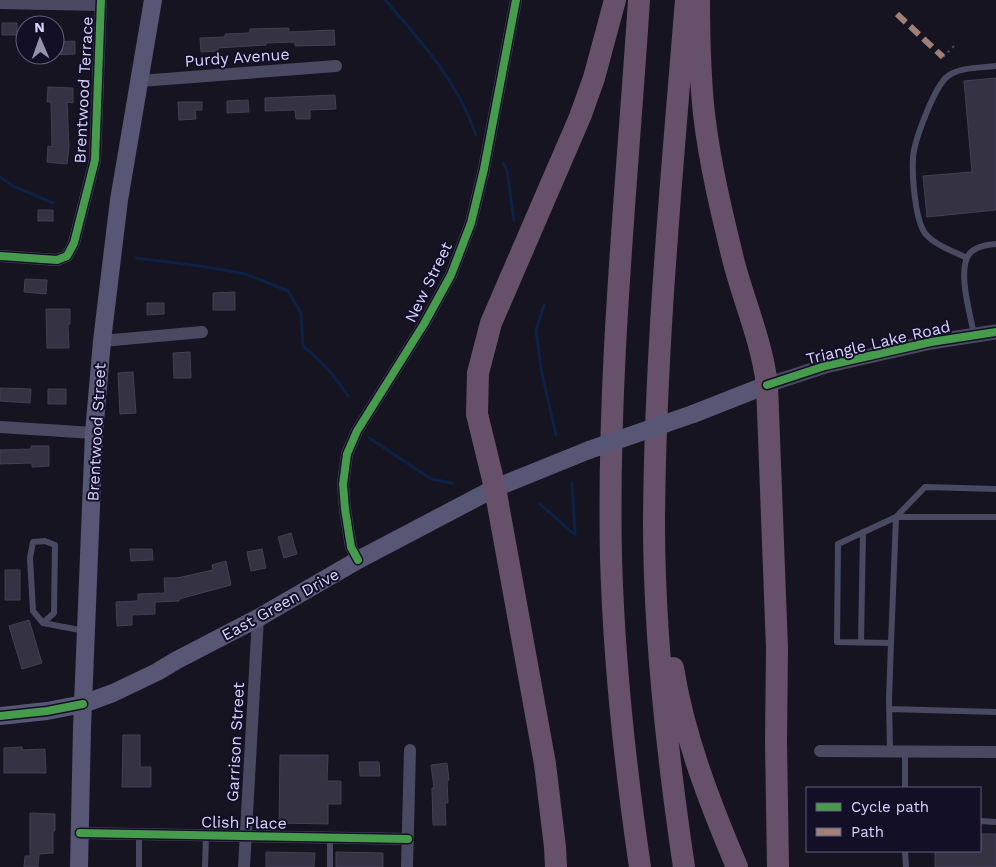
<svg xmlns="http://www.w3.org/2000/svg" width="996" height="867" font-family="'Work Sans',sans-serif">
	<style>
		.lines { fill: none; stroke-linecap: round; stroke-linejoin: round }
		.stream { stroke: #0d2144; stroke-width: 3 }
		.building { fill: #343243; stroke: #433f54 }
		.path { stroke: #44505f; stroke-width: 2; stroke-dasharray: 2.5 4; stroke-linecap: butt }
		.service { stroke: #4a4962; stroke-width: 6 }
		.minor { stroke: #4a4962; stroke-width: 12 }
		.tertiary { stroke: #4a4962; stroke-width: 15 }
		.secondary { stroke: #575674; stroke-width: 18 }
		.motorway { stroke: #67516a; stroke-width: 22 }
		.secondary-bridge { stroke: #575674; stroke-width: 18 }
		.quiet { stroke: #9e8076; stroke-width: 6; stroke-dasharray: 12 6; stroke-linecap: butt }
		.cycleway-casing { stroke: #130f26; stroke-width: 11 }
		.cycleway { stroke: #469c4c; stroke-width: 8 }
		.labels { text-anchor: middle; stroke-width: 4; stroke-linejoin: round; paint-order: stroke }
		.street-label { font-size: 16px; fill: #d9d4ff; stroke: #130f26 }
	</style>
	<rect width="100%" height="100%" fill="#161421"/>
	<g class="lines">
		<!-- stream -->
		<path class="stream" d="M385,0C421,41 458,82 476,135
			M503,163L507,170L514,220
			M0,177L13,186L53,203
			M136,258L200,266L246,274L288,291L301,313L303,346C322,361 335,376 348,396
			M544,305L536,330L541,369L556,435
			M369,438L431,479L452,483
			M572,482L575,535
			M540,504L575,535"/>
	</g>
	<!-- building -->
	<path class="building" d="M2,23H17V35H2Z
		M289,28V32L334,30L335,45L295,46V42L266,43V45L218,48V51L201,52L200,38L225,37V34L250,33V29Z
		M75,41V54L55,55V42Z
		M996,78V210L927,217L923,176L972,172L964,81Z
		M48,87L73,88V103L67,102L69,147L67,164L47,162L48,146L52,147L51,102H47Z
		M335,95L336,109L310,110V119H296L295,110L265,111V98Z
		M248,100L249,112L227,113V101Z
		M178,102H202V110H195L196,119L179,120Z
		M38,210H53V221H38Z
		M25,279L47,280L46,294L24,292Z
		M235,292V310H213V293Z
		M147,303H164V314L147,315Z
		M46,309H70V324H68L69,348H47Z
		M190,352L191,378H174L173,353Z
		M133,372L136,413L120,414L118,373Z
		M0,388L31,389L30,403L0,401Z
		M48,389H66V404H48Z
		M31,446H49V466L32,467V463L0,464V450L31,449Z
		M291,533L297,554L284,558L278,537Z
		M130,549H152L153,560L131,561Z
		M262,549L266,568L251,571L247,552Z
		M226,561L231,585L179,599V601L155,602V614L132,615V625L117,626L116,602L138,601V594L165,593L164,578H177L213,570L212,565Z
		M5,570H20V600H5Z
		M29,620L42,663L22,669L9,626Z
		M123,735H140V767H151V787H122Z
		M22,747V750L45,749L46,773H4V748Z
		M280,755H328L327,781H341V804H328V824L279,823Z
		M359,762H379L380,776H360Z
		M447,763L449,780H447L448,803H445L446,825H433L432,788H434L431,765Z
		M30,813L55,814V831H53V853L39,854L38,867H24L25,856H30Z
		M980,834H996V867H935V851H980Z
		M266,852L315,853L314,867H266Z
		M336,852L383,853V867H336Z"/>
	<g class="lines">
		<!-- path -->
		<path class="path" d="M943,57L956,44"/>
		<!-- service -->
		<path class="service" d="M967,258C955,252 929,243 923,230C915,215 912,176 913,159C913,143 935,85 948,76C960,67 981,68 996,66
			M974,335C971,316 956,269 970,253C977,246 987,245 996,244
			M43,623L54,613L55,545L45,541L33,542L30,558L33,611L43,623L85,631
			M861,642L863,532
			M891,643L896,517H996
			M889,709L996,712
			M890,752L889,699L891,643L837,642L838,544L896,517L925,487L996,489
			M905,752V788
			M980,821L996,822
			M330,838V867
			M905,851L906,867
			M139,867V834
			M205,867L206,835"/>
		<!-- minor -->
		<path class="minor" d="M0,3L100,5
			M140,81L336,66
			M0,256L57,260L67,256L74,243L95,160L101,0
			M102,341L202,332
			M0,427L94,433
			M358,560L351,547L345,509L343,484L347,454L357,431L424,324L451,275L471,223L484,169L516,0
			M820,751L996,752
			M80,833L408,839
			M244,867L258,618
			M407,867L410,750"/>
		<!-- tertiary -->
		<path class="tertiary" d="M767,385L825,366L931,342L996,332"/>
		<!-- secondary -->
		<path class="secondary" d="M693,414L767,385
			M0,716L47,711L83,704L113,693L157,672L177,660L258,618L358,560L495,488L589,450
			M79,867L82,728L94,433L102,341L119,200L153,0"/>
		<!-- motorway -->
		<path class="motorway" d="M639,0C627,186 607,372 611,558C614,662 625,765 640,867
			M699,0C699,38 700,76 704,114C710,165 722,214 734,263C745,304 762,343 767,385L777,648L776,742L778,867
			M673,668C684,737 710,803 737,867
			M556,867L555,847L545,764L495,488L477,414L478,373L491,323L580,117L594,78L615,0
			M684,867C667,753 654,638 654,523C655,349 672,174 686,0"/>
		<!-- secondary-bridge -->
		<path class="secondary-bridge" d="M589,450L693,414"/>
		<!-- quiet -->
		<path class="quiet" d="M897,14L943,57"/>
		<!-- cycleway casing -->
		<g class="cycleway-casing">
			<path id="cycleway" d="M0,256L57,260L67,256L74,243L95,160L101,0
				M767,385L825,366L931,342L996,332
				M358,560L351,547L345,509L343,484L347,454L357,431L424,324L451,275L471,223L484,169L516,0
				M0,716L47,711L83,704
				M80,833L408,839"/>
		</g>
		<!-- cycleway -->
		<use href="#cycleway" class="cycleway"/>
	</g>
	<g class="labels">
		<!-- street labels -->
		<g class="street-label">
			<text transform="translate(237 57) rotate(-4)" y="6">Purdy Avenue</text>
			<text transform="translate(83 90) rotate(-87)" y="6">Brentwood Terrace</text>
			<text transform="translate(428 282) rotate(-64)" y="6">New Street</text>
			<text transform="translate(878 342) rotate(-13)" y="6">Triangle Lake Road</text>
			<text transform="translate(96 432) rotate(-87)" y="6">Brentwood Street</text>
			<text transform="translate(280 604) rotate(-29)" y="6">East Green Drive</text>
			<text transform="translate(235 742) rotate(-87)" y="6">Garrison Street</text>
			<text transform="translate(244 822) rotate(1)" y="6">Clish Place</text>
		</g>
	</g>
	<!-- legend -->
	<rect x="806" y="787" width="175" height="65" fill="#130f26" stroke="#625e7d"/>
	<rect x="816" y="803" width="25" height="8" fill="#469c4c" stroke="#625e7d"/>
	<text x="851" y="812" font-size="15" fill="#d9d4ff">Cycle path</text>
	<rect x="816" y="828" width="25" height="8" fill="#9e8076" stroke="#625e7d"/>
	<text x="851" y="837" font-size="15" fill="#d9d4ff">Path</text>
	<!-- north arrow -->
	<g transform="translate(40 40) rotate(358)"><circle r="24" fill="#130f26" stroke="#625e7d"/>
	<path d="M0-4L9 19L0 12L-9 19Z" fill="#9591b1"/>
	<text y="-8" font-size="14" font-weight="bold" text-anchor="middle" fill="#d9d4ff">N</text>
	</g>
</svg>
